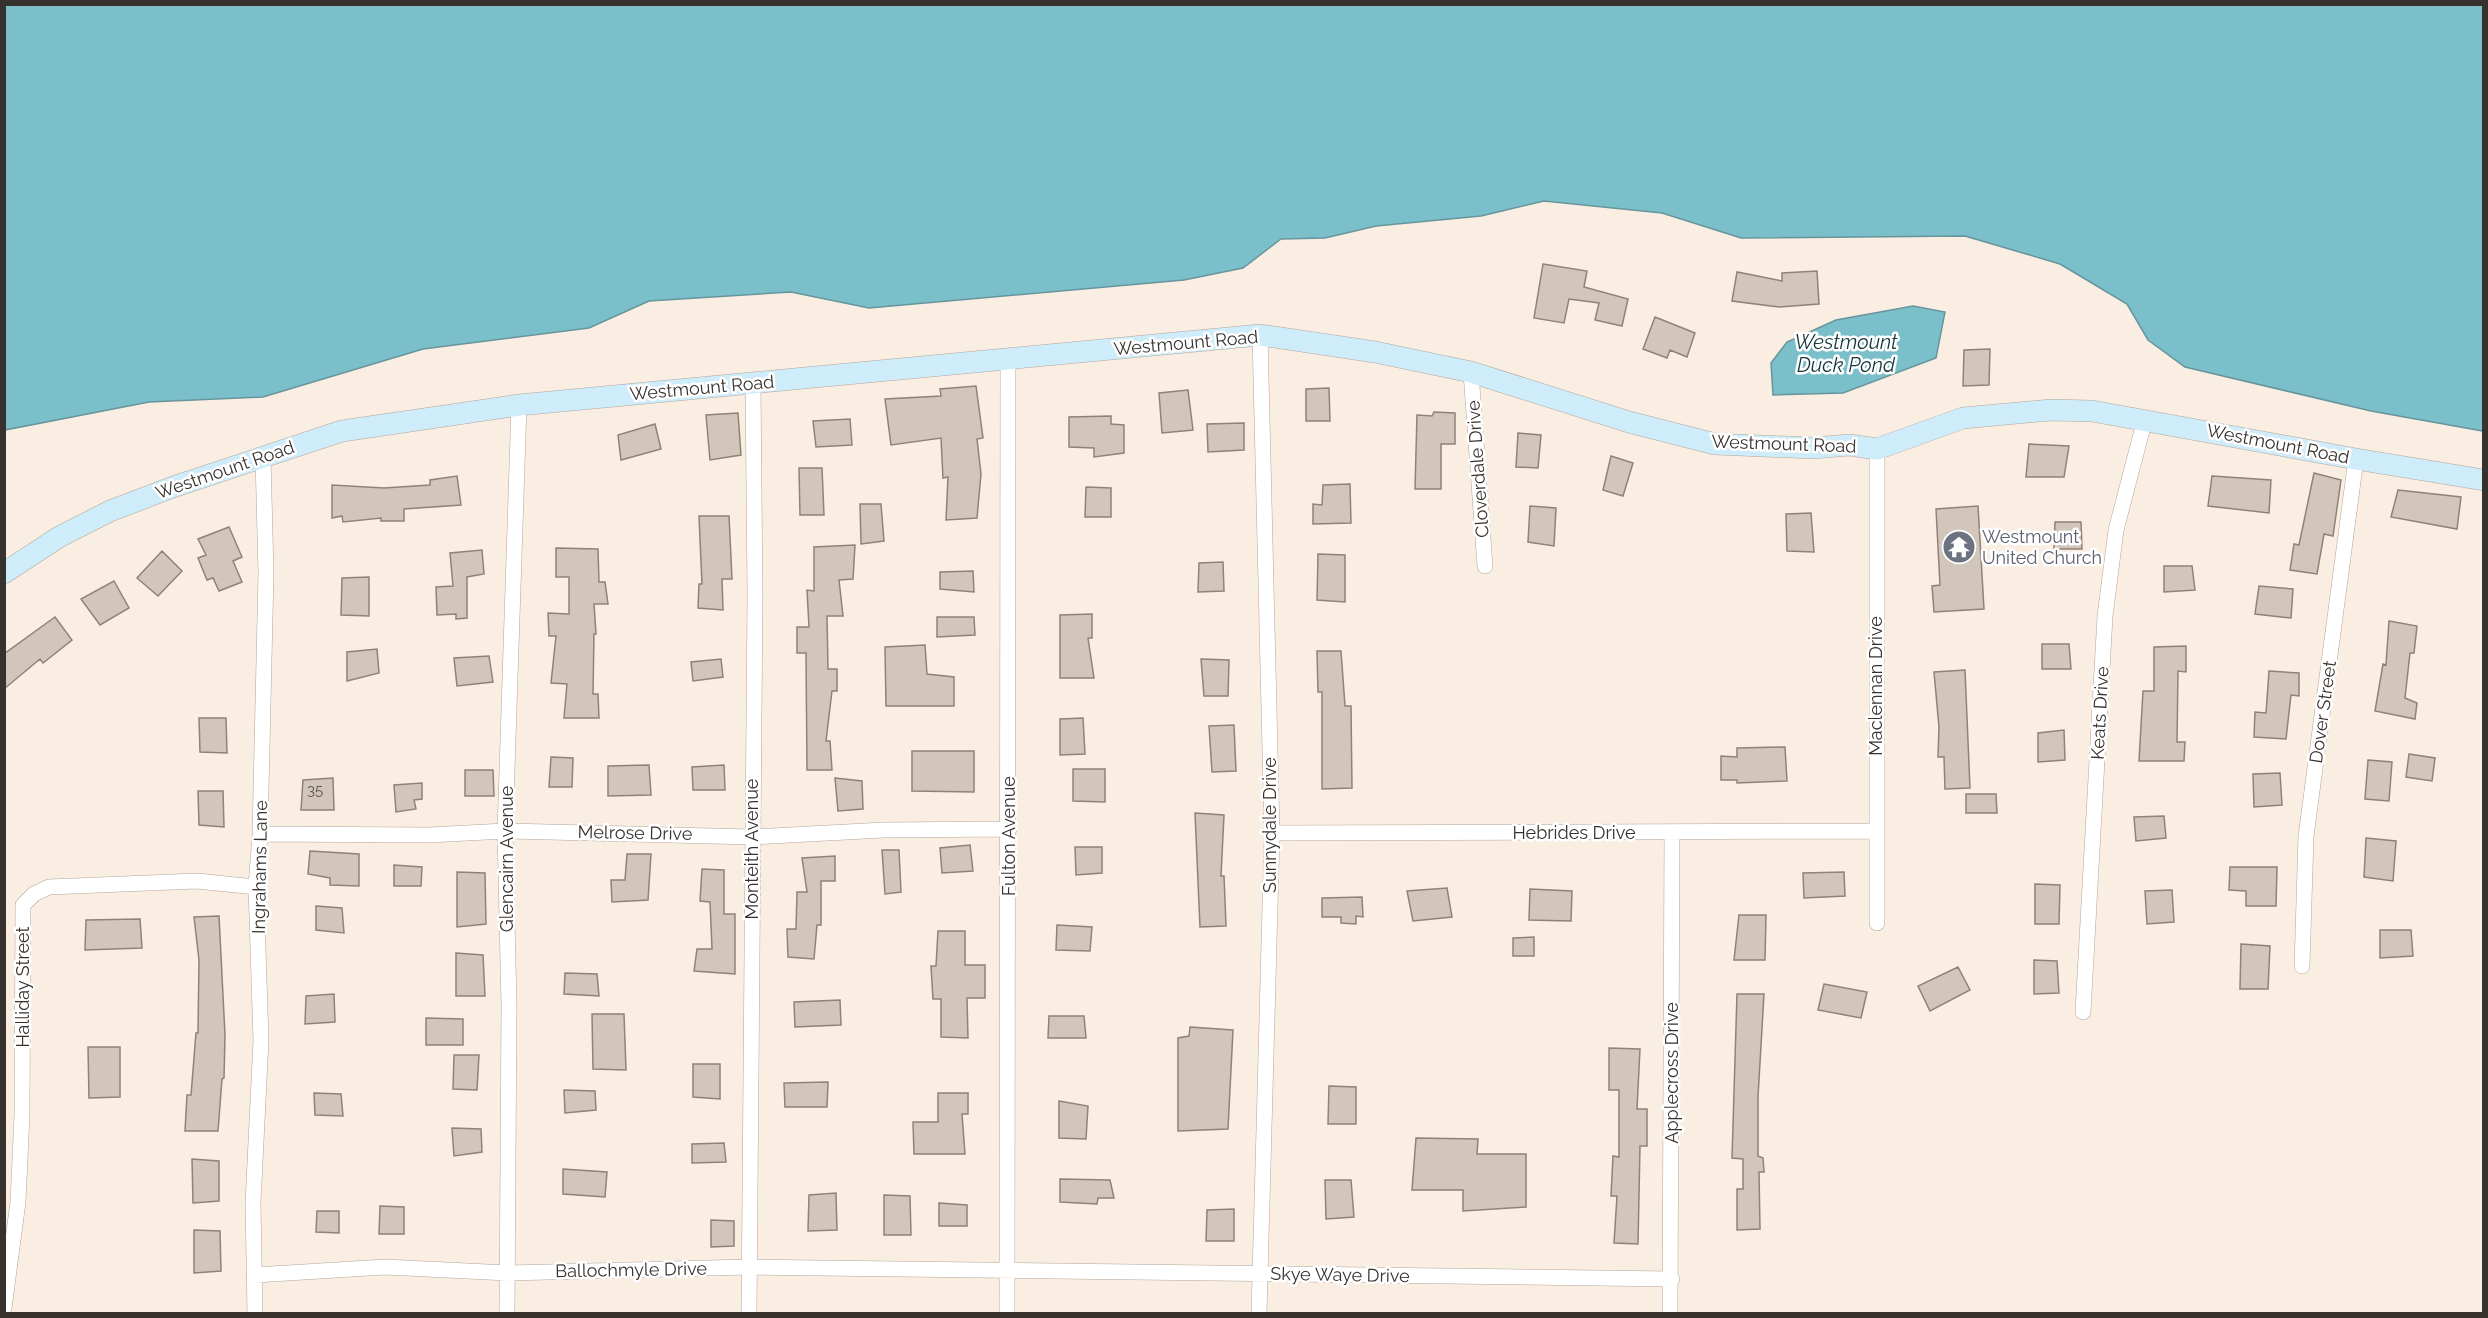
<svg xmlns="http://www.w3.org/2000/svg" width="2488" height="1318" font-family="Raleway,sans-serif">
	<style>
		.water { fill: #7bbfcb; stroke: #67959c; stroke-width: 1.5 }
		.building { fill: #d2c6bb; stroke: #8e8379; stroke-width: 1.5 }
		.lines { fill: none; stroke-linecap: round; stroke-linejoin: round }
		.street-casing { stroke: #b2a69b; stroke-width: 16 }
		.secondary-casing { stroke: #b2a69b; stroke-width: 22 }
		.street { stroke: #fff; stroke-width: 15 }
		.secondary { stroke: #ceecf9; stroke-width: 21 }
		.labels { text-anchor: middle; stroke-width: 5; stroke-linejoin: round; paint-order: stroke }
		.number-label { font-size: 15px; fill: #5e5751 }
		.street-label { font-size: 18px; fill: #37322e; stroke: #fff }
		.worship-label { font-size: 18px; fill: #5b616d; stroke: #fff; text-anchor: start }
		.water-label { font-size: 20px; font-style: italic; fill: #14363b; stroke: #fff }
	</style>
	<rect width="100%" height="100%" fill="#faede2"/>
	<!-- water -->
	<path class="water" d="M5,4L2483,5V431L2371,411L2185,367L2148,340L2127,304L2060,264L1965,236L1741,238L1662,213L1544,201L1481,216L1376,226L1325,238L1281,239L1243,268L1184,280L869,308L791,292L649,301L589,328L423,349L263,397L149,402L5,430Z
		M1913,306L1945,312L1936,358L1843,393L1773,395L1771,363L1787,342L1836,320Z"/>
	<!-- building -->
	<path class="building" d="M1543,264L1587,271L1584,287L1628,299L1622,326L1595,320L1599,303L1569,299L1564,323L1534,318Z
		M1817,271L1819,304L1779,307L1732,301L1737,272L1782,281V273Z
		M1655,317L1695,333L1687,357L1670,350L1667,358L1643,349Z
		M1990,349L1989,385L1963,386L1964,350Z
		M976,386L983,438L977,439L981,474L977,518L946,520L948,477L943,478L941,438L891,445L885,399L941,396L940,389Z
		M1329,388L1330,421H1306V389Z
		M1188,390L1193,430L1162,433L1159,393Z
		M1434,412L1455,413V444H1441V489H1415L1417,415L1432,416Z
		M738,413L741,455L710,460L706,415Z
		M1111,416V424L1124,425V453L1094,457V448L1069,447V417Z
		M850,419L852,445L816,447L813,421Z
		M1244,423V450L1208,452L1207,424Z
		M655,424L661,449L621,460L618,435Z
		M1518,433L1541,435L1538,468L1516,467Z
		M2029,444L2069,446L2064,477H2026Z
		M1611,456L1633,463L1623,496L1603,490Z
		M799,468H822L824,515H800Z
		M2314,473L2341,480L2333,536L2324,534L2317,574L2290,570L2294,544L2299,545Z
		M457,476L461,505L404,509V521H381V518L343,522L342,516L332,518V485L384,488L430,485V480Z
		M2212,476L2271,480L2269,513L2208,506Z
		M1350,484L1351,523L1313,524V504L1322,505L1323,485Z
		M1086,487L1111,488V517H1085Z
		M2398,490L2461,497L2457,529L2391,517Z
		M860,504H881L884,541L861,544Z
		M1530,506L1556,508L1554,546L1528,542Z
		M1978,506L1984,609L1934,612L1932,586L1940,585L1936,509Z
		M1811,513L1814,552L1787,551L1786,514Z
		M699,516H729L732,579H722L723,610L698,608L699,584H702Z
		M2055,522H2081L2082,549H2054Z
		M229,527L242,557L233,561L242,582L219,591L213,578L207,580L198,558L206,555L198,539Z
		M855,545L853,579L839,580L843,616H827L828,669H837V691H832L826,741H830L832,770H807L806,653H797V627H809L807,590L814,591V547Z
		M556,548L598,549L599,582H605L608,604H594L596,634H594L593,694H598L599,718H564L567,684L551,683L556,636H549L548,613L569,614V577H556Z
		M482,550L484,574L467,577V618L456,619V614L437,615L436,587L453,586L450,553Z
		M162,551L182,571L158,596L137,578Z
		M1318,554L1345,555V602L1317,600Z
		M1223,562L1224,591L1198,592L1199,563Z
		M2164,566H2192L2195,590L2164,592Z
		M973,571L974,592L940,589V572Z
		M369,577V616L341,615L342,578Z
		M114,581L129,608L100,625L81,599Z
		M2259,586L2293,589L2291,618L2255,614Z
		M1092,614V638H1088L1094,678H1060V615Z
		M55,617L72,640L43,663L40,659L4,689V654Z
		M937,617H974L975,635L937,637Z
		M2389,621L2417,626L2414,653H2410L2405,698L2417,703L2415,719L2375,711L2383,664L2386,665Z
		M2042,644H2069L2071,669H2042Z
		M925,645L927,674L954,677V706H886L885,647Z
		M2186,646V672L2178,671L2177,742H2185L2184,761H2139L2143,691H2154V647Z
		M377,649L379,673L347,681V652Z
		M1317,651H1341L1345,706H1351L1352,788L1322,789V692H1318Z
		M489,656L493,682L457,686L454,658Z
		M721,659L723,677L693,681L691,662Z
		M1201,659L1229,660L1228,696H1204Z
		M1965,670L1970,788L1945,789L1944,757H1938L1939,727L1934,672Z
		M2269,671L2299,673V696L2291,695L2286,739L2254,737L2255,712L2266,713Z
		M199,718H226L227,753L200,752Z
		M1083,718L1085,754L1060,755V719Z
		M1234,725L1236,771L1212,772L1209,726Z
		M2064,730L2065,760L2038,762V733Z
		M1785,747L1787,781L1737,783V780H1721V756L1737,757V748Z
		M912,751H974V792L912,791Z
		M2409,754L2435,758L2432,781L2406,777Z
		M551,757L573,758L572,787H549Z
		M2368,760L2392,762L2389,801L2365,799Z
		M649,765L651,795L608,796V766Z
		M724,765L725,790H693L692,767Z
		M1073,769H1105V802L1073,801Z
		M465,770H493L494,796H465Z
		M2280,773L2282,805L2254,807L2253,774Z
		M333,778L334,810H301L303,780Z
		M835,778L862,781L863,809L838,811Z
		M422,783V799L414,800L416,809L396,812L394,785Z
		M198,791H223L224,827L199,825Z
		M1966,794H1996L1997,813H1966Z
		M1195,813L1224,815L1221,876H1224L1226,926L1200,927Z
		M2164,816L2166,838L2136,841L2134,817Z
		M2366,838L2396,841L2393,881L2364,877Z
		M970,845L973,871L942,873L940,848Z
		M1075,847H1102V873L1076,875Z
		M882,850H899L901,892L885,894Z
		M310,851L359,854V886L330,885V878L308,874Z
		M627,854H651L648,900L612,902L611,880H625Z
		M835,856V881H821V925H817L814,959L788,957L787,929H796L797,892H807L802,858Z
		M394,865L422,867L421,886H394Z
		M2230,867H2277L2276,906H2246V891L2229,890Z
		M702,869L724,870V914H735V974L694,971L697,949H712L710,902L700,901Z
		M457,872L485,873L486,924L457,927Z
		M1844,872L1845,896L1804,898L1803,873Z
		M2035,884L2060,885L2059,924H2035Z
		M1447,888L1452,917L1413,921L1407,891Z
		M1530,889L1572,891L1571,921L1529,920Z
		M2172,890L2174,922L2147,924L2145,891Z
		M1362,897L1363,917L1356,916V924L1341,923V917H1322V898Z
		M316,906L342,908L344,933L316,930Z
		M1739,915H1766L1765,960H1734Z
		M219,916L225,1035L224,1078L222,1079L218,1131H185L187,1095H191L196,1033H198L199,960L194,917Z
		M140,919L142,948L85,950L86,920Z
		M1057,925L1092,927L1090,951L1056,950Z
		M2380,930H2411L2413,956L2380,958Z
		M938,931H965V965H985V998H967L968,1038L941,1037V999H933L931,966H936Z
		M1534,937V956H1513V938Z
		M2241,944L2270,946L2268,989H2240Z
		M456,953L483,955L485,996H456Z
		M2034,960L2057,961L2059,993L2034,994Z
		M1958,967L1970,990L1930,1011L1918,986Z
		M565,973L597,974L599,996L564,994Z
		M1824,984L1867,992L1861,1018L1818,1010Z
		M334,994L335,1022L305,1024L306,996Z
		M1737,994H1764L1758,1097V1156L1763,1158L1764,1172H1759L1760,1229L1737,1230V1189H1743V1159L1732,1158Z
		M840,1000L841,1025L795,1027L794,1002Z
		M592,1014H624L626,1070L593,1069Z
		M1049,1016H1084L1086,1038H1048Z
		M426,1018L463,1019V1045H426Z
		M1190,1027L1233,1030L1228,1129L1178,1131V1038L1189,1036Z
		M88,1047H120V1097L89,1098Z
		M1609,1048L1640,1049L1637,1109H1647V1146H1640L1638,1244L1614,1243L1617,1196H1611L1613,1156L1619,1157V1090H1609Z
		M454,1055H479L477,1090L453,1089Z
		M693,1064H720V1099L693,1097Z
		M828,1082L827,1107H785L784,1083Z
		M1329,1086L1356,1087V1124H1328Z
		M564,1090L595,1091L596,1110L565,1113Z
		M314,1093L341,1094L343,1116L315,1115Z
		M938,1093H968V1114H962L965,1154H914L913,1122H938Z
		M1059,1101L1088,1106L1086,1139L1059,1138Z
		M452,1128L481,1129L482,1152L454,1156Z
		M1416,1138L1478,1139L1477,1154H1526V1207L1463,1211V1190H1412Z
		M724,1143L726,1162L692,1163V1144Z
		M192,1159L219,1161V1201L193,1203Z
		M563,1169L607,1172L605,1197L563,1194Z
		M1060,1179L1110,1180L1114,1198H1098L1097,1204L1060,1202Z
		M1325,1180H1351L1354,1217L1326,1219Z
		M836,1193L837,1230L808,1231L809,1195Z
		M884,1195L910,1196L911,1235H884Z
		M939,1203L967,1205V1226H939Z
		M380,1206L404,1207V1234H379Z
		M1234,1209V1241H1206L1207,1210Z
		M317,1211H339V1233L316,1232Z
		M711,1220L734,1221V1246L711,1247Z
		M194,1230L220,1231L221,1271L194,1273Z"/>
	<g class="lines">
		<!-- street casing -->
		<g class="street-casing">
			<path id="street" d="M1471,372L1485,566
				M1272,833L1875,831
				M260,834L429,835L505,831L752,837L884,830L1009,829
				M1877,923V449
				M2302,966L2306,836L2356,459
				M2083,1012L2105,616L2116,530L2145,419
				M255,1275L385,1267L508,1273L749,1267L1672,1279
				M4,1308L18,1202L22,1115L23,905L34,894L49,887L197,881L256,887
				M255,1314L253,1203L261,1040L256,887L260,834L266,573L263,457
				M507,1314L509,1006L505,831L519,405
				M749,1314L755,595L753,384
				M1007,1314L1008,358
				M1259,1314L1272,833L1260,335
				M1670,1314L1672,833"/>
		</g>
		<!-- secondary casing -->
		<g class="secondary-casing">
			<path id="secondary" d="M4,573L59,537L110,511L173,487L342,431L519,405L1260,335L1375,352L1471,372L1629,422L1715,444L1812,448L1850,445L1877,449L1963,418L2051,410L2092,411L2356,459L2484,480"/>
		</g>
		<!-- street -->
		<use href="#street" class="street"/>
		<!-- secondary -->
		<use href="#secondary" class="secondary"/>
	</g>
	<!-- icons -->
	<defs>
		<g id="temple-disc" transform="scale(1.725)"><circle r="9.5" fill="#6b7280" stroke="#fff"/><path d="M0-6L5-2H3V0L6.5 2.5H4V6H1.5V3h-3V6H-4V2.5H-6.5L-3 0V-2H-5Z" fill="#fff"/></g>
	</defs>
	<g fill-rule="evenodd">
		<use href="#temple-disc" x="1959" y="547"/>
	</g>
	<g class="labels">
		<!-- number labels -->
		<g class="number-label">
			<text x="315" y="795">35</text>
		</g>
		<!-- street labels -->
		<g class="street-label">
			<text transform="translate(1186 343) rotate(-5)" y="6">Westmount Road</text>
			<text transform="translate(702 388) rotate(-5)" y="6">Westmount Road</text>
			<text transform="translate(1784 444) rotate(2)" y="6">Westmount Road</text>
			<text transform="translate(2278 444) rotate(11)" y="6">Westmount Road</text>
			<text transform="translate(1478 469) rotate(-94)" y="6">Cloverdale Drive</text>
			<text transform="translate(225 470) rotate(-19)" y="6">Westmount Road</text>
			<text transform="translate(1876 686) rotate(-90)" y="6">Maclennan Drive</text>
			<text transform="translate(2323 712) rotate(-82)" y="6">Dover Street</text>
			<text transform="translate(2100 713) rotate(-87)" y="6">Keats Drive</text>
			<text transform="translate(1270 825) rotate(-90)" y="6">Sunnydale Drive</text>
			<text transform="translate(635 833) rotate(1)" y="6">Melrose Drive</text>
			<text x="1574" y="839">Hebrides Drive</text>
			<text transform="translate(1009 836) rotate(-90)" y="6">Fulton Avenue</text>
			<text transform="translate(752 849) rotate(-90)" y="6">Monteith Avenue</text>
			<text transform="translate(507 859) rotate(-90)" y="6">Glencairn Avenue</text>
			<text transform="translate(260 867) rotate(-89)" y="6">Ingrahams Lane</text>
			<text transform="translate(23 987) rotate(-90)" y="6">Halliday Street</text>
			<text transform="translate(1672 1073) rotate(-90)" y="6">Applecross Drive</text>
			<text transform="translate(631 1270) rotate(-1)" y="6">Ballochmyle Drive</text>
			<text transform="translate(1340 1275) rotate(1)" y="6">Skye Waye Drive</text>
		</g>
		<!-- worship labels -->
		<g class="worship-label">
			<text x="1982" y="543">Westmount<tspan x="1982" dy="21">United Church</tspan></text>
		</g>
		<!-- water labels -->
		<g class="water-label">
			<text x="1846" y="349">Westmount<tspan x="1846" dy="23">Duck Pond</tspan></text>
		</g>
	</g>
	<!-- border -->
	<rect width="2488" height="1318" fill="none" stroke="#37322e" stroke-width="12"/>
</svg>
